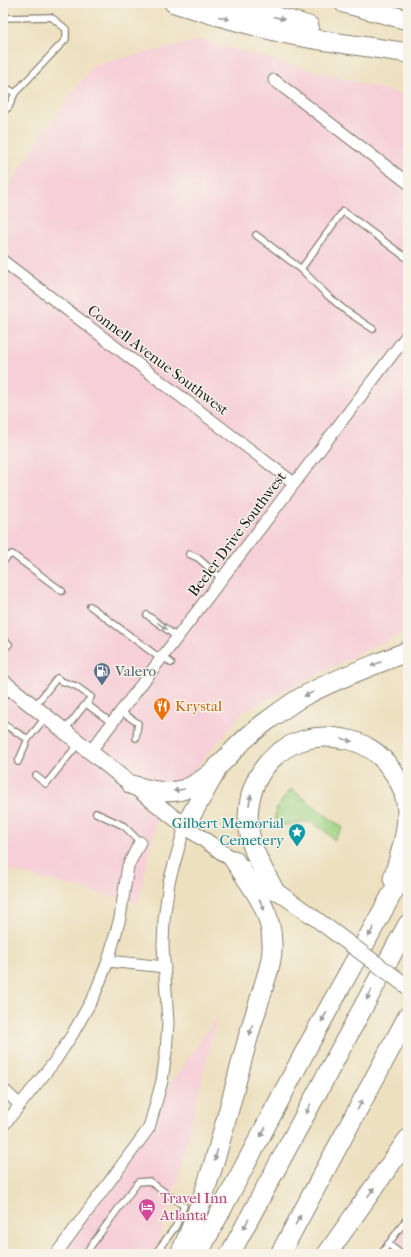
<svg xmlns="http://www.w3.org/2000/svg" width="411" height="1257" font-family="'IM FELL French Canon',serif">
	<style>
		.built { fill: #f6cfd8 }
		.green { fill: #9dd181; stroke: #5c764e }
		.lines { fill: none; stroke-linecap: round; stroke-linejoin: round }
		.lane-casing { stroke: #847e6e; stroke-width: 8 }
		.street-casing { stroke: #847e6e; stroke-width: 13 }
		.secondary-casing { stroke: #847e6e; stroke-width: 17 }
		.highway-casing { stroke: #847e6e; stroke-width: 21 }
		.lane { stroke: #fff; stroke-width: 5.5 }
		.street { stroke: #fff; stroke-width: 11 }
		.secondary { stroke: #fff; stroke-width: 15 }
		.highway { stroke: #fff; stroke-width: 19 }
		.secondary-bridge-casing { stroke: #847e6e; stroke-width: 17; stroke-linecap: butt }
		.secondary-bridge { stroke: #fff; stroke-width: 15 }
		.oneway { fill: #999 }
		.labels { text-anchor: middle; stroke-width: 3; stroke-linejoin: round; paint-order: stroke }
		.street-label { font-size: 15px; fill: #1c1c1c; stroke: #f7f3e8 }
		.service-label { font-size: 15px; fill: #4e5e75; stroke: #f7f3e8; text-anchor: start }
		.food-label { font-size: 15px; fill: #c56008; stroke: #f7f3e8; text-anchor: start }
		.culture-label { font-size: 15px; fill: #0d838f; stroke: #f7f3e8; text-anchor: end }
		.hotel-label { font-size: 15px; fill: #b23c85; stroke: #f7f3e8; text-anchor: start }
	</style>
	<rect width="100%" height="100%" fill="#f7f3e8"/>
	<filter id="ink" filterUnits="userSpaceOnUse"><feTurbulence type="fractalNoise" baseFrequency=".025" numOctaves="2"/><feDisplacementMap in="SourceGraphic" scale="8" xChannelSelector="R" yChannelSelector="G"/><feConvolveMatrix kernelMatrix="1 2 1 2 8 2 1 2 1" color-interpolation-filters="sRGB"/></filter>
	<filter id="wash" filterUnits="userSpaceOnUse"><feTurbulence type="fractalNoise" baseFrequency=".012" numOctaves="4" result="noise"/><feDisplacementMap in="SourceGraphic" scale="16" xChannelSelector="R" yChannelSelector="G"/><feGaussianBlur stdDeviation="0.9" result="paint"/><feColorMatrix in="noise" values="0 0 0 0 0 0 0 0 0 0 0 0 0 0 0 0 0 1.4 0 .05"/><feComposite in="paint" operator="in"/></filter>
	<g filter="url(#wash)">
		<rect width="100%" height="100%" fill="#ede0bf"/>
		<!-- built -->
		<path class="built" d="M200,40L408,96V631L368,649L243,712L158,814L138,903L3,869V196L44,132L93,65Z
			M217,1017L181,1167L155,1254H51Z
			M408,1211V1254H375Z"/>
		<!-- green -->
		<path class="green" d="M291,789L343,828L334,840C325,831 316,821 302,822C295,823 288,825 280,825L275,818L276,809Z"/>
	</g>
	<g filter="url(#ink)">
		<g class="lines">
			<!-- lane casing -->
			<g class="lane-casing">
				<path id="lane" d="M3,18L51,17L66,29V39L15,93
					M3,86L15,93L9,107L3,112
					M256,235L301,269
					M373,329L346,311L327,295L301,269L343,211L408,259
					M189,554L198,558L222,579
					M3,562L7,557L12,554L62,591
					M90,606L161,659
					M147,615L177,637
					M3,639L9,644L3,651
					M163,656L171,663
					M3,698L10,688
					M88,701L89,706L112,723
					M34,707L57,678L61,681L76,686L91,697L65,730
					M121,712L138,723L136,738
					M3,724L28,739L46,717
					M18,762L28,739
					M36,776L46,784L79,743
					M96,813L124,826L140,842
					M388,1244L401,1254
					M85,1254L138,1182L149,1181L184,1206L176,1226L155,1254
					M381,1254L408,1217"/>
			</g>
			<!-- street casing -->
			<g class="street-casing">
				<path id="street" d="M274,80L408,183
					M3,261L294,483
					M90,752L408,334
					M108,961L165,967
					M3,1089L20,1105
					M3,1126L55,1061L72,1035L94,996L108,961L120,918L128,866L140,842
					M56,1254L149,1128L162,1081L166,1052L168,1023L163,945L164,920L169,882L185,826"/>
			</g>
			<!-- secondary casing -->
			<g class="secondary-casing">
				<path id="secondary" d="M3,682L132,785L185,826L243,867
					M265,883L312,916"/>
			</g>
			<!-- highway casing -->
			<g class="highway-casing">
				<path id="highway" d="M174,3C214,15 255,27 297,36C334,43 371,47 408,53
					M228,3L309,26
					M344,3L408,20
					M132,785C149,790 168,795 185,789C205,781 219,766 233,751C243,740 255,730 267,721C278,713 290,704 302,697C336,678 373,666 408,651
					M185,826L215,773
					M274,890C266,874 255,858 251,840C236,780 282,726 344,739C363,742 380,753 391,769C398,778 404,791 406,802C410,828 400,854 393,879
					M180,1254C212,1185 228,1110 248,1038C253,1020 259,1003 264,985C268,972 273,958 272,944C272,910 252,887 234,860
					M198,1254L308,1046L408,865
					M230,1254L408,924
					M280,1254L408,1016
					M327,1254L408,1139"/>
			</g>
			<!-- lane -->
			<use href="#lane" class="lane"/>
			<!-- street -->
			<use href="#street" class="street"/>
			<!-- secondary -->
			<use href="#secondary" class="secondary"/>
			<!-- highway -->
			<use href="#highway" class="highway"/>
			<!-- secondary-bridge casing -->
			<g class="secondary-bridge-casing">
				<path id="secondary-bridge" d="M312,916L408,987"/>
			</g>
			<!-- secondary-bridge -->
			<use href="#secondary-bridge" class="secondary-bridge"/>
		</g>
		<!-- one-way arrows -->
		<defs><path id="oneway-solid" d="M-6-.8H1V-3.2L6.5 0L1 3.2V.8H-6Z"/></defs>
		<g class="oneway">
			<use href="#oneway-solid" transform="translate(224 18) rotate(14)"/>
			<use href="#oneway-solid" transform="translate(279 18) rotate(15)"/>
			<use href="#oneway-solid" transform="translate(162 626) rotate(36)"/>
			<use href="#oneway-solid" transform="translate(376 664) rotate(158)"/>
			<use href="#oneway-solid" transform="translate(309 694) rotate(154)"/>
			<use href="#oneway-solid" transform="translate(347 740) rotate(15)"/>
			<use href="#oneway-solid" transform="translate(179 790) rotate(168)"/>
			<use href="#oneway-solid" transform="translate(250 800) rotate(-79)"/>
			<use href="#oneway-solid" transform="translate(262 905) rotate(65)"/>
			<use href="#oneway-solid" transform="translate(371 932) rotate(119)"/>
			<use href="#oneway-solid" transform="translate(369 995) rotate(118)"/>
			<use href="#oneway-solid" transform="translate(324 1017) rotate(119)"/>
			<use href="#oneway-solid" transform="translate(251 1030) rotate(106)"/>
			<use href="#oneway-solid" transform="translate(360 1105) rotate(-62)"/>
			<use href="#oneway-solid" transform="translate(308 1109) rotate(118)"/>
			<use href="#oneway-solid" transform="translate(263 1132) rotate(118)"/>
			<use href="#oneway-solid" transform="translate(216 1155) rotate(106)"/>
			<use href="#oneway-solid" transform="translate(371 1192) rotate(-55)"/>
			<use href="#oneway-solid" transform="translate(298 1220) rotate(-62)"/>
			<use href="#oneway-solid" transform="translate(246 1224) rotate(118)"/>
		</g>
	</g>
	<!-- icons -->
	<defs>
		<g id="fuel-pin" transform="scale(0.9)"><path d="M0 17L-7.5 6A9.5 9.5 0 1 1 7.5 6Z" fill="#5c6f8a" stroke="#f7f3e8"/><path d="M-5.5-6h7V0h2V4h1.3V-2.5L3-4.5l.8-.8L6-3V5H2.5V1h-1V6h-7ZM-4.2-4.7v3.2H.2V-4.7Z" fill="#fff"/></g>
		<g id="restaurant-pin" transform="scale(0.9)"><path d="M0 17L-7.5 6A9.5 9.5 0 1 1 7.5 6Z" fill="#e8710a" stroke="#f7f3e8"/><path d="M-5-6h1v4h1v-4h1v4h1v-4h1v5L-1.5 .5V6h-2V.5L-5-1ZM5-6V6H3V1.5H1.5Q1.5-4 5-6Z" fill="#fff"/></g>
		<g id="sight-pin" transform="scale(0.9)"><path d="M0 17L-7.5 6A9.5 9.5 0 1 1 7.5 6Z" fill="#0f9aa8" stroke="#f7f3e8"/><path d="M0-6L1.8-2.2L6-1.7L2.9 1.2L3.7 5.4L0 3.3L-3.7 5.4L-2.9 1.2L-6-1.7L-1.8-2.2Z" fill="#fff"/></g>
		<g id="hotel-pin" transform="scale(0.9)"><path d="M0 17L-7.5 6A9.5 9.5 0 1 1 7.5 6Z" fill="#d1479c" stroke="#f7f3e8"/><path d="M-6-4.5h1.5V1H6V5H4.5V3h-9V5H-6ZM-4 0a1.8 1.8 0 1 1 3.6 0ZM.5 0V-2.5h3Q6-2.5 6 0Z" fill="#fff"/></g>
	</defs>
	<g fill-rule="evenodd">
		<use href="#fuel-pin" x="102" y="671"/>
		<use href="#restaurant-pin" x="162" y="706"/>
		<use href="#sight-pin" x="297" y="832"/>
		<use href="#hotel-pin" x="147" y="1207"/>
	</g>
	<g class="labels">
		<!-- street labels -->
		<g class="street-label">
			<text transform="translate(158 360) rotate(37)" y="5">Connell Avenue Southwest</text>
			<text transform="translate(237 534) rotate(-53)" y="5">Beeler Drive Southwest</text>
		</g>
		<!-- service labels -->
		<g class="service-label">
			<text x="115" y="676">Valero</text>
		</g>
		<!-- food labels -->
		<g class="food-label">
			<text x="175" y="711">Krystal</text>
		</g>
		<!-- culture labels -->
		<g class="culture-label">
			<text x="284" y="828">Gilbert Memorial<tspan x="284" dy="17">Cemetery</tspan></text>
		</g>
		<!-- hotel labels -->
		<g class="hotel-label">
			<text x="160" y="1203">Travel Inn<tspan x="160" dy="17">Atlanta</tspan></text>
		</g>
	</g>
	<!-- margin -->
	<rect width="411" height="1257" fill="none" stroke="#f7f3e8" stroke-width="16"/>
</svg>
